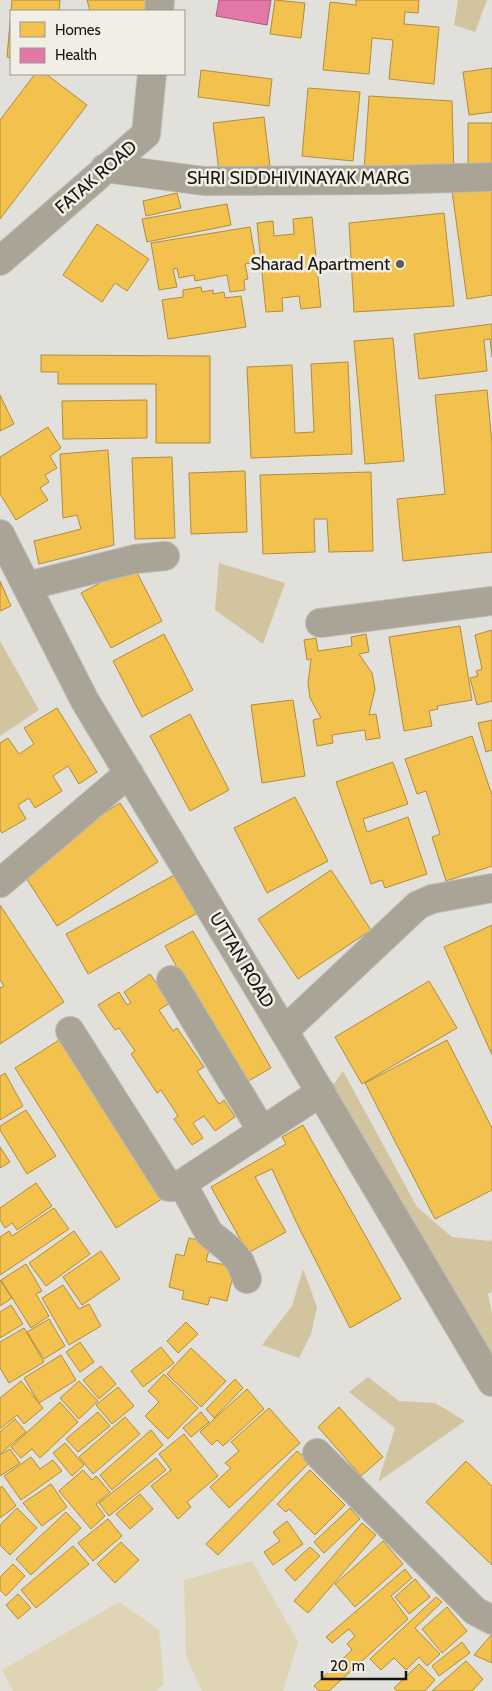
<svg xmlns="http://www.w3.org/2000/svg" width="492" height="1691" font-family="Cabin,sans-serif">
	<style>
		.green { fill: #dfd4b3 }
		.forest { fill: #d1c49e }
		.homes { fill: #f2c14e; stroke: #b08d3c }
		.health { fill: #e377a8; stroke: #a65a7b }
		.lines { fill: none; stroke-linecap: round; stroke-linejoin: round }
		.minor-casing { stroke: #bcbbb8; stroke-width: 30 }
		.minor { stroke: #a9a496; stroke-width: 28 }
		.poi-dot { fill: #5d5c58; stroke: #f1eee6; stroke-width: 2 }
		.labels { text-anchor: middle; stroke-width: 5; stroke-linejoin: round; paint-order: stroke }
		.street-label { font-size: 18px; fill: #161512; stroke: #f1eee6 }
		.poi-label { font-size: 18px; fill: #161512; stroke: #f1eee6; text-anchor: end }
	</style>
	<rect width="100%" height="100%" fill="#e1e0db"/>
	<!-- green -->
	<path class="green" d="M252,1561L298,1642L283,1691H202L186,1656L184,1580Z
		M119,1602L159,1630L164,1684L156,1691H13L2,1670Z"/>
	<!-- forest -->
	<path class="forest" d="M458,0H487L475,32L454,25Z
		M219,563L285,583L263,644L215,610Z
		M0,641L39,710L0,736Z
		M343,1071L417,1207L452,1237L490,1241L492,1239V1291L488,1294L492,1314V1360L330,1090Z
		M303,1269L317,1307L311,1334L299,1358L262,1345L292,1306Z
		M368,1377L399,1401L435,1403L465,1421L378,1482L395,1428L349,1392Z"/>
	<!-- homes -->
	<path class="homes" d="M12,0H60L59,11H11V58L7,57Z
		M87,0H155L153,11H90Z
		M275,0L305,3L301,38L270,34Z
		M356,0H419L418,13L405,12L404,24L439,27L434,84L389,79L393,40L372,38L369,74L323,70L330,2L356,5Z
		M492,68V112L469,115L463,72Z
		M201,70L272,79L269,106L198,97Z
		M35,74H46L87,105L0,219V120Z
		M308,88L360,92L353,161L302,156Z
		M369,96L452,101L454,176L364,170Z
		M264,117L270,166L219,171L213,123Z
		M468,123H492V166L468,170Z
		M492,186V295L467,299L452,191Z
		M177,193L181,208L146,216L143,201Z
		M227,204L231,225L147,242L142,219Z
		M444,213L454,306L354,312L349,223Z
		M312,217L321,307L301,309L299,296L282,298L283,311L266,312L257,223L273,221L274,236L294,234L293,219Z
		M97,224L149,259L127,291L115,283L102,302L63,275Z
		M250,227L256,262L245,264L248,279L244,280L245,290L230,292L227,275L195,281L194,275L179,278L177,268L173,269L177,287L159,290L151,243Z
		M201,287L202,292L213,290V294L224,292L225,298L241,296L246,327L168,339L162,300L183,297V290Z
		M492,324V357L490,339L484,340L487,371L419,379L414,334Z
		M393,338L404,461L365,464L354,341Z
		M41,355L210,356V443H156V384H58V372H41Z
		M348,362L352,454L251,458L247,367L292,365L295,433L314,432L311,364Z
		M487,390L492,444V552L403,561L397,499L445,494L435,395Z
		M0,395L14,424L0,431Z
		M147,400V438L63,439L62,401Z
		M48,427L61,448L50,456L57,468L45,475L49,482L40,488L48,500L16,520L0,494V457Z
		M108,450L114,545L39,564L34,541L81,529L77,515L63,518L60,454Z
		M172,457L175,538L135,539L132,458Z
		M245,471L247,532L191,534L189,473Z
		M371,472L373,551L329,552L327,519H314L315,552L263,554L260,475Z
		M133,565L162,621L111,648L81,593Z
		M0,581L11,606L0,611Z
		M460,626L472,700L437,706L438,709L429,711L432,726L404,731L389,637Z
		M492,630V701L477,705L470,678L478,676L476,671L482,669L475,635Z
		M164,634L193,690L142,717L113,661Z
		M366,634L369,652L359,654L372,673L375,689L369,715L376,714L380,738L366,740L365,730L332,735L333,743L317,746L313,720L321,718L310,698L308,683L311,659L307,660L304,640L316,638L318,651L352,646L351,637Z
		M293,700L305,776L262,783L251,705Z
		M57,708L97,772L79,784L68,766L53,776L62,791L35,808L29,798L18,805L26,819L2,833L0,830V743L8,738L19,754L34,744L24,728Z
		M190,714L229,790L190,811L150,736Z
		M492,720V750L486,752L478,723Z
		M472,736L492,795V866L446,881L432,837L440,834L426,791L417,794L405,759Z
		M393,762L408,804L363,819L367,832L408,817L427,874L385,888L382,880L371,884L336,782Z
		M295,797L328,861L267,893L234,828Z
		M120,803L158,862L57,926L19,867Z
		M331,870L371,930L298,979L258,919Z
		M180,872L201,911L88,974L66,934Z
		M0,905L64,1002L0,1044V988L4,986L0,980Z
		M492,925V1055L444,947Z
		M193,931L271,1068L243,1084L165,946Z
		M150,974L170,1003L159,1010L173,1031L177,1028L204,1067L197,1071L219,1104L224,1100L235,1117L215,1131L204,1116L193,1123L203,1138L192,1145L174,1119L178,1116L161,1090L157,1093L131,1054L135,1051L119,1028L115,1030L98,1005L119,992L127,1005L131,1003L124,992Z
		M429,981L457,1028L362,1084L335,1037Z
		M64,1037L165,1197L116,1228L15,1068Z
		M447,1040L492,1128V1190L435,1219L365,1083Z
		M5,1073L23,1106L0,1120V1076Z
		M26,1110L56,1156L27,1174L0,1130V1126Z
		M303,1125L401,1299L350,1328L299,1228L272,1169L255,1177L286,1232L248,1253L211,1187L286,1144L282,1137Z
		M0,1147L10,1162L0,1168Z
		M36,1183L52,1206L17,1230L12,1223L5,1228L0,1220V1208Z
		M54,1208L69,1229L0,1275V1237L9,1231L12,1236Z
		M74,1231L90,1254L46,1286L29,1263Z
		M189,1238L211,1243L206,1261L235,1267L227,1301L210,1297L208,1305L182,1299L184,1291L169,1287L176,1254L184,1256Z
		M101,1251L120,1279L82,1305L63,1277Z
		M26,1264L42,1291L36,1294L49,1316L31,1328L1,1280Z
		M0,1280L12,1298L0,1306Z
		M63,1285L79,1309L89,1304L101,1326L69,1345L42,1298Z
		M11,1305L23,1324L0,1338V1312Z
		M49,1319L65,1346L44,1359L27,1332Z
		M186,1322L198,1334L178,1353L167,1341Z
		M24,1328L44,1362L9,1383L0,1368V1342Z
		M80,1342L94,1362L80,1372L66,1352Z
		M161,1347L174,1363L143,1387L131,1371Z
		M191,1348L226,1381L201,1407L167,1374Z
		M61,1355L76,1380L39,1403L24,1378Z
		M101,1366L116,1384L99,1399L83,1380Z
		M164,1374L198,1408L168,1439L145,1416L159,1402L148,1391Z
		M235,1379L243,1388L214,1418L206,1409Z
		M21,1381L43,1408L24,1424L17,1415L0,1429V1398Z
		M79,1381L98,1401L79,1419L60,1398Z
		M118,1387L134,1406L112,1424L96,1405Z
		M247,1389L264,1409L223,1446L217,1440L212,1445L200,1432Z
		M60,1402L78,1422L40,1458L32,1449L21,1458L11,1447Z
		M339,1407L383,1457L361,1476L318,1427Z
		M269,1408L300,1443L229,1508L210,1487L231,1468L225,1463L239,1451L231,1442Z
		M98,1412L110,1426L78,1452L66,1439Z
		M201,1412L209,1422L191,1437L183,1428Z
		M125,1417L140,1434L93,1474L79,1457Z
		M15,1419L26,1432L0,1454V1432Z
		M151,1430L163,1445L112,1490L100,1475Z
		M184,1434L218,1476L187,1502L191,1507L178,1519L151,1486L171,1470L159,1454Z
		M65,1443L84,1465L72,1476L53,1453Z
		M10,1449L20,1463L0,1476V1455Z
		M297,1451L310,1462L218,1555L206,1544Z
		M31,1457L40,1469L53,1460L62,1471L21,1500L4,1476Z
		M156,1458L166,1470L109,1516L99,1503Z
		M466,1461L492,1486V1565L426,1502Z
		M83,1470L92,1480L96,1476L110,1492L96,1504L105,1516L91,1529L59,1491Z
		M310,1470L345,1505L315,1535L289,1509L286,1512L277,1504Z
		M51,1484L67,1507L42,1526L23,1503Z
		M2,1486L16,1506L0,1518V1488Z
		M140,1494L153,1509L130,1529L116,1514Z
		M17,1508L37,1528L10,1555L0,1545V1525Z
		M350,1508L360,1519L324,1553L314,1542Z
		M66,1512L81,1528L31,1575L16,1559Z
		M108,1519L122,1536L93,1561L78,1543Z
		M287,1521L303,1544L273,1565L264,1552L280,1541L273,1532Z
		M362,1523L376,1535L308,1613L294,1601Z
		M383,1541L403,1564L355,1607L335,1584Z
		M121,1542L139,1560L115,1583L97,1564Z
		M73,1546L89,1564L36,1608L21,1590Z
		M310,1547L320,1556L295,1581L285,1570Z
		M13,1564L25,1576L6,1596L0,1590V1577Z
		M405,1569L412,1578L391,1596L408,1619L329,1691H319L314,1686L352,1650L347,1644L355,1636L349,1629L332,1643L326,1637Z
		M415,1579L430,1597L409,1614L395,1597Z
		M18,1594L31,1608L18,1619L6,1605Z
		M436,1597L442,1602L415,1628L440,1654L427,1666L419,1657L406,1670L394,1658L381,1670L370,1659Z
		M447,1607L467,1631L442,1653L422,1629Z
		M492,1634V1663L474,1655Z
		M462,1642L470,1653L439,1676L432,1666Z
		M466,1661L483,1679L472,1691H432Z
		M419,1664L435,1680L425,1691H397L394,1688Z"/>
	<!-- health -->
	<path class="health" d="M219,0H271L267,25L216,16Z"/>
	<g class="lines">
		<!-- minor casing -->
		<g class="minor-casing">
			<path id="minor" d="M159,11L160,0
				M105,168L204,181L383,180L492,177
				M0,261L146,134L152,74
				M0,534L85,701L284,1031L492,1382
				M27,586L135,559L165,556
				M320,623L492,601
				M0,883L129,773
				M171,980L262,1131
				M70,1031L169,1187H177L321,1092
				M284,1031L418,905L432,899L492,888
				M182,1183L209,1233L230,1250L240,1262L247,1279
				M317,1453L475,1611L492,1620"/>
		</g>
		<!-- minor -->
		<use href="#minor" class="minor"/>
	</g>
	<!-- markers -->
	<circle class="poi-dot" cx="400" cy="264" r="5"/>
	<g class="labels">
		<!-- street labels -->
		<g class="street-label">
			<text transform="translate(96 177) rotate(-41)" y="6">FATAK ROAD</text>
			<text x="298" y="184">SHRI SIDDHIVINAYAK MARG</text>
			<text transform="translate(242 960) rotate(59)" y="6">UTTAN ROAD</text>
		</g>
		<!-- poi labels -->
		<g class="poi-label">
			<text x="390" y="270">Sharad Apartment</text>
		</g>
	</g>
	<!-- legend -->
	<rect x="10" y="10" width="175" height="65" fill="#f1eee6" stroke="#999791"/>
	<rect x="20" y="22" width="25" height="15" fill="#f2c14e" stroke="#999791"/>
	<text x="55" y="35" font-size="15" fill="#161512">Homes</text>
	<rect x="20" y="48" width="25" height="15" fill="#e377a8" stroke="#999791"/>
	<text x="55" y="60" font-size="15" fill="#161512">Health</text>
	<!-- scale -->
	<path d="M322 1671v8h84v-8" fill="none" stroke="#161512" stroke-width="2.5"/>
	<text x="330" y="1671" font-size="15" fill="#161512" stroke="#f1eee6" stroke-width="4" paint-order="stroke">20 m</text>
</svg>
